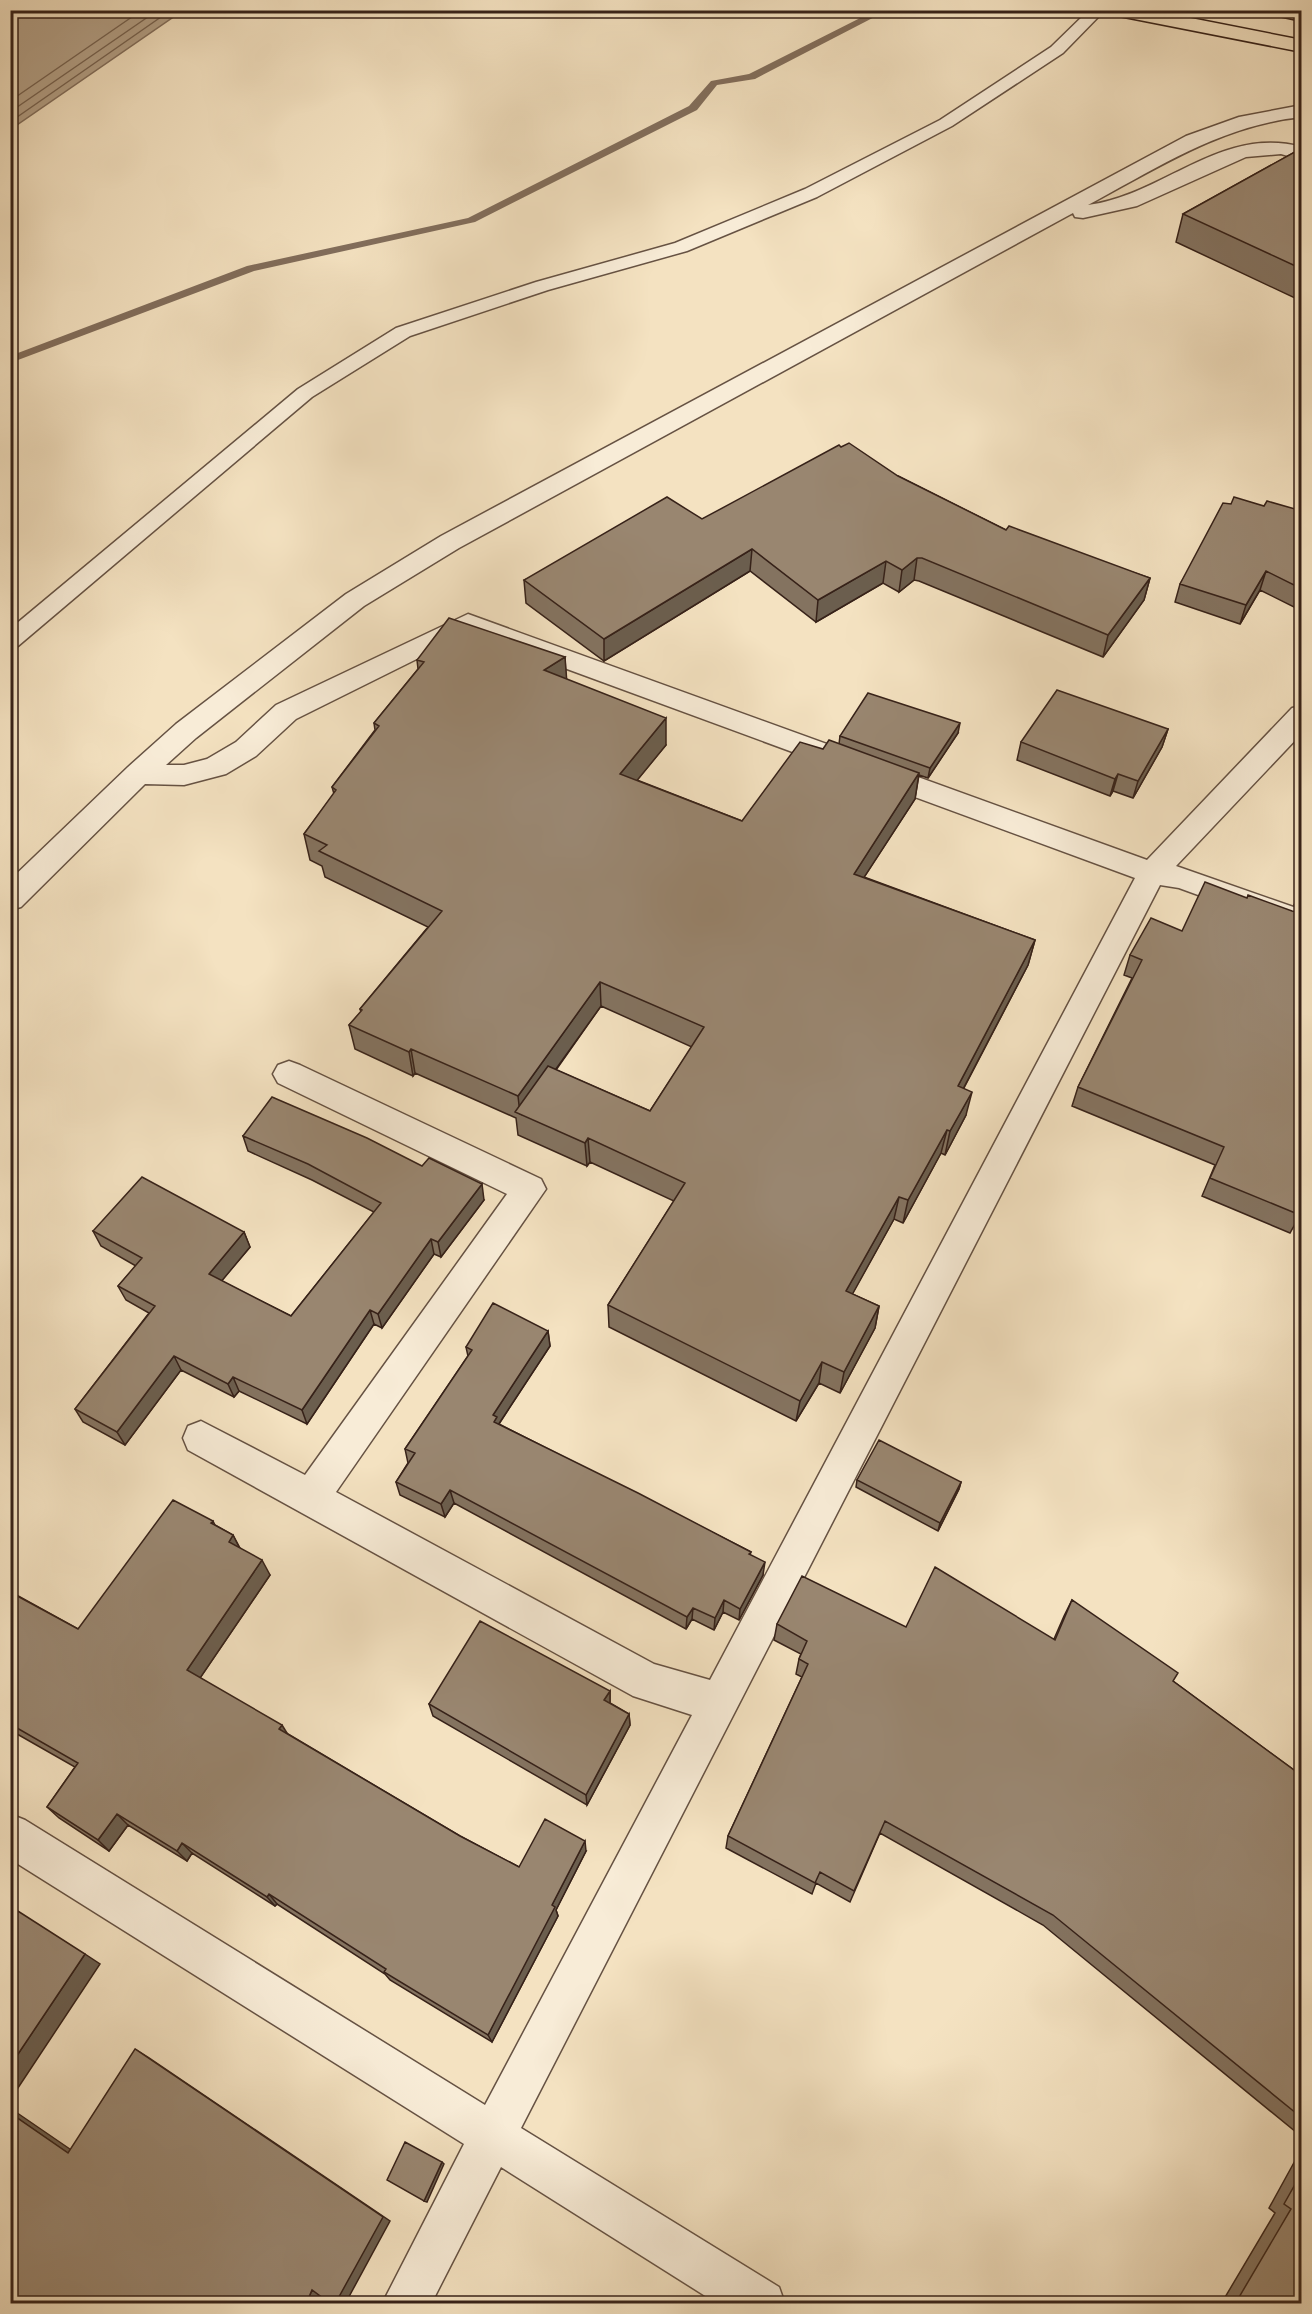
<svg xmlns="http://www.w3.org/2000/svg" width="1312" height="2314" font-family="'Libre Caslon Text',serif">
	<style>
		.water { fill: #b4a188; stroke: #826e5c; stroke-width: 1.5 }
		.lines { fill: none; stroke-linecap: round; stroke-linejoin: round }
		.shore { stroke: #766250; stroke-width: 1.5 }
		.stream { fill: #826e5c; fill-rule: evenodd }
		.service-casing { stroke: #665243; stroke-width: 3 }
		.minor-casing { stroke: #665243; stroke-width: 3 }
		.motorway-casing { stroke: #372219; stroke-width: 3 }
		.service { fill: #f8ecd7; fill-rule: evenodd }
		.minor { fill: #f8ecd7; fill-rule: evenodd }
		.motorway { fill: #f4e2c1; fill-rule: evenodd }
		.wall { fill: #847360; stroke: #372219; stroke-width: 1.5; fill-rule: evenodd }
		.shaded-wall { fill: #6b5e4e; stroke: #372219; stroke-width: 1.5 }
		.building { fill: #998670; stroke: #372219; stroke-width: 1.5 }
	</style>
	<rect width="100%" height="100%" fill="#f4e2c1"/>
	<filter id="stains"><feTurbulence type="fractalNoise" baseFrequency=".00333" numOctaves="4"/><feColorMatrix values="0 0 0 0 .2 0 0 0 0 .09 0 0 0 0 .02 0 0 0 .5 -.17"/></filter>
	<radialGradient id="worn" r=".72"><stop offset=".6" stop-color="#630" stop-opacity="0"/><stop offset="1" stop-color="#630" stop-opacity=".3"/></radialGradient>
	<!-- water -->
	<path class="water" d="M11,10H182V11L11,129Z"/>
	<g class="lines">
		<!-- shore -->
		<path class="shore" d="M10,101L142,10
			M10,112L158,10
			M10,122L171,10"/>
		<!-- stream -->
		<path class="stream" d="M876,10H888L755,79L717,85L697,110L475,222L254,271L10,363V356L247,266L468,218L689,106L711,81L749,74Z"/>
		<!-- service casing -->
		<g class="service-casing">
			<path id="service" d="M1089,10H1105L1063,53L952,126L817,197L687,251L548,290L410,336L312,397L18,646L10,648V629L298,389L396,328L536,282L675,243L805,189L940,120L1051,47Z"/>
		</g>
		<!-- minor casing -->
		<g class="minor-casing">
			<path id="minor" d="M1302,105V117C1222,125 1157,168 1088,205C1164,195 1221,125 1302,147V160L1281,154L1246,157L1137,206L1083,218L1075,217L1073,213L459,548L364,606L196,738L166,765H184L207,759L236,742L276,705L468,614L1147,860L1292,708L1302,706V733L1176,866L1302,910V933L1179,888L1160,885L521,2128L779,2287L785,2304H718L501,2167L431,2304H382L464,2144L10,1859V1814L25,1820L485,2105L692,1715L633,1696L188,1450L183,1438L188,1426L201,1421L305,1475L507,1194L278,1083L273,1074L278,1065L289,1061L300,1065L541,1179L546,1189L336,1492L654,1664L710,1680L1135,878L469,633L296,719L256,756L226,774L184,785L145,784L21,907L10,910V880L128,767L176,724L346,594L441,536L1186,136L1239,117Z"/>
		</g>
		<!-- motorway casing -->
		<g class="motorway-casing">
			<path id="motorway" d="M1110,10H1150L1302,40V52L1119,16L1112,14Z
				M1268,10H1302V21L1270,14Z"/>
		</g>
		<!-- service -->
		<use href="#service" class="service"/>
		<!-- minor -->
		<use href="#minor" class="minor"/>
		<!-- motorway -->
		<use href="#motorway" class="motorway"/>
	</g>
	<!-- wall -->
	<path class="wall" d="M1302,148V297L1297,299L1176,242L1183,214Z
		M898,476L1006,530L1150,578L1144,600L1103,657L919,581L914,580L899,592L883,583L816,622L750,571L604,661L526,603L524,580L702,519Z
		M1231,504L1264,506L1302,511V611L1260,590L1240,624L1175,602L1180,584Z
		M565,657L566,679L666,745L637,780L742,821L823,749L839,744L840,736L958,733L928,778L919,775L915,799L864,877L1035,940L1028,965L964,1088L966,1115L945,1155L941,1153L903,1223L894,1219L852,1294L879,1306L875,1328L840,1393L819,1383L796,1421L609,1327L608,1305L674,1201L590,1162L587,1166L518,1135L516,1118L415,1073L413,1076L355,1049L349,1025L361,1012L360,1009L428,927L325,877L322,866L310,860L304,834L334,794L332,787L375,730L374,723L418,669L417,660ZM601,1006L692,1047L650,1111L556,1070Z
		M1168,729L1162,747L1133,798L1113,791L1110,796L1017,760L1021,742Z
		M1302,888V909L1294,905Z
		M1182,931L1300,1215L1290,1233L1202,1196L1215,1165L1072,1106L1078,1087L1132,978L1124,975L1130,955Z
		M243,1136L484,1200L441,1257L434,1254L382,1328L374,1324L307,1424L239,1391L234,1397L181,1370L125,1445L83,1422L75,1409L149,1313L126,1300L118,1286L136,1266L101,1246L93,1231L244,1232L250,1247L221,1281L291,1316L374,1212L312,1180L248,1151Z
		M548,1331L550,1346L499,1424L751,1552L750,1555L763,1575L739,1620L723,1612L714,1630L692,1619L686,1629L454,1503L445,1517L400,1495L396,1482L408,1463L405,1449L468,1356L466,1347Z
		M857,1480L961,1482L959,1489L938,1531L856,1487Z
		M213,1521L215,1525L233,1535L240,1548L270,1575L200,1678L288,1734L460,1836L519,1867L586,1851L556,1910L558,1916L492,2042L390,1980L385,1974L277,1904L275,1906L192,1853L187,1861L128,1825L109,1851L59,1818L47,1807L75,1767L10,1730V1576L17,1584L11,1592L78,1629Z
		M1072,1600L1173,1681L1302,1776V2137L1043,1925L880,1833L850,1902L816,1883L812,1894L726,1848L728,1836L802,1677L796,1674L799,1659L801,1654L774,1640L777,1624L906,1627L1054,1639L1064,1616Z
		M610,1691V1703L629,1714L630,1725L587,1805L433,1716L429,1704Z
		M1302,2148V2304H1221L1275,2213L1269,2208Z"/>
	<!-- shaded-wall -->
	<path class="shaded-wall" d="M1302,286V297L1297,299Z
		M752,549L750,571L604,661V639Z
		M917,558L914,580L899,592L902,570Z
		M886,561L883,583L816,622L818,600Z
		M1266,571L1260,590L1240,624L1246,605Z
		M1150,578L1144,600L1103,657L1108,635Z
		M565,657L567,684L544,670Z
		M666,718V745L621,800L620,774Z
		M960,723L958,733L928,778L930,768Z
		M1168,729L1162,747L1133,798L1138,781Z
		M919,773L915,799L850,899L854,874Z
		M1118,774L1113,791L1110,796L1115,779Z
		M1035,940L1028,965L952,1110L958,1086Z
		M600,982L601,1006L523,1115L520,1114L518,1096Z
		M411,1049L415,1073L413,1076L409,1052Z
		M972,1092L966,1115L945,1155L950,1131Z
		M947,1130L941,1153L903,1223L908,1200Z
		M588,1138L590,1162L587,1166L585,1143Z
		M482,1184L484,1200L441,1257L438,1242Z
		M899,1197L894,1219L842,1313L846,1291Z
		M244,1232L250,1247L215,1289L209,1274Z
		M431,1239L434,1254L382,1328L378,1314Z
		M879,1306L875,1328L840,1393L844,1372Z
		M370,1310L374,1324L307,1424L302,1410Z
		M548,1331L550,1346L498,1425L496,1435L493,1415Z
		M174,1356L181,1370L125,1445L117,1432Z
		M822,1362L819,1383L796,1421L800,1401Z
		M233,1377L239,1391L234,1397L228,1384Z
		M961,1482L959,1489L938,1531L940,1523Z
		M450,1490L454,1503L445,1517L441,1504Z
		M233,1535L241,1551L229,1542Z
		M262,1560L270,1575L196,1684L187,1670Z
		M765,1562L763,1575L739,1620L740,1609Z
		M10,1576L17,1584L10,1593Z
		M724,1600L723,1612L714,1630L715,1618Z
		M693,1608L692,1619L686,1629L687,1617Z
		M610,1691V1702L605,1711L604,1700Z
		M629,1714L630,1725L587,1805L586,1795Z
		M282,1725L290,1738L279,1729Z
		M117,1814L128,1825L109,1851L98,1840Z
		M585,1841L586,1851L556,1910L558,1916L492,2042L488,2035L552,1905Z
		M182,1843L192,1853L187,1861L177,1851Z
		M269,1894L277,1904L275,1906L267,1897Z
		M85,1954L100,1964L10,2100V2066Z
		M135,2049L149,2058L390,2221L345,2304H335Z
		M10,2108L83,2158L68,2153L10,2113Z
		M442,2162L444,2164L427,2202L424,2201Z
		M312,2290L322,2292L316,2304H306Z"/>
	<!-- building -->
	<path class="building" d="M1302,148V269L1183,214Z
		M849,443L898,476L1006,530L1009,526L1150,578L1108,635L922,558H917L902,570L886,561L818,600L752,549L604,639L524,580L667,497L702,519L839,445L841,447Z
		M1234,497L1264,506L1267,501L1302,511V589L1266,571L1246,605L1180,584L1223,503L1231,504Z
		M449,618L565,657L544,670L666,718L620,774L742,821L800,742L823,749L829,740L919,773L854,874L1035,940L958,1086L972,1092L950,1131L947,1130L908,1200L899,1197L846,1291L879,1306L844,1372L822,1362L800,1401L608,1305L685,1183L588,1138L585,1143L515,1112L548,1066L650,1111L704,1027L600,982L518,1096L411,1049L409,1052L349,1025L362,1010L360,1009L442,911L319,851L327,845L304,834L336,790L332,787L379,726L374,723L424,662L417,660Z
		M1057,690L1168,729L1138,781L1118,774L1115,779L1021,742Z
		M868,693L960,723L930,768L840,736Z
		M1205,882L1247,898L1248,895L1292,911L1302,913V1211L1300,1215L1210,1178L1224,1147L1078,1087L1142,960L1130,955L1151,918L1182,931Z
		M272,1097L367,1138L422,1166L429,1158L482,1184L438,1242L431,1239L378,1314L370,1310L302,1410L233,1377L228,1384L174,1356L117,1432L75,1409L155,1306L118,1286L142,1258L93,1231L142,1177L244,1232L209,1274L291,1316L381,1203L308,1164L243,1136Z
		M493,1303L548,1331L493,1415L497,1417L494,1422L638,1493L751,1552L749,1554L765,1562L740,1609L724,1600L715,1618L693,1608L687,1617L450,1490L441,1504L396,1482L415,1453L405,1449L472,1350L466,1347Z
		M879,1440L961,1482L940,1523L857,1480Z
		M173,1500L213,1521L211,1523L233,1535L229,1542L262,1560L187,1670L282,1725L279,1729L460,1836L519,1867L545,1819L585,1841L552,1905L555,1907L488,2035L384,1972L386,1969L269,1894L267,1897L182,1843L177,1851L117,1814L98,1840L47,1807L78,1763L10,1724V1592L78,1629Z
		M935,1567L1055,1640L1072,1600L1178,1673L1173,1681L1302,1776V2118L1053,1915L885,1821L854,1891L820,1872L815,1883L728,1836L808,1664L799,1659L807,1641L777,1624L802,1576L906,1627Z
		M480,1621L610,1691L604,1700L629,1714L586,1795L429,1704Z
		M10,1906L85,1954L10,2066Z
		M135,2049L383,2217L335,2304H331L312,2290L306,2304H10V2113L68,2153Z
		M405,2142L442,2162L424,2201L387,2180Z
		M1302,2172V2304H1235L1291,2209L1284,2204Z"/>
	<!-- margin -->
	<rect width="1312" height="2314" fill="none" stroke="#f4e2c1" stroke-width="36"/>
	<rect x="12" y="12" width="1288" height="2290" fill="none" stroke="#372219" stroke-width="3"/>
	<rect x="18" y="18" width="1276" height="2278" fill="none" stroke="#372219" stroke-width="1.5"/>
	<rect width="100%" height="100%" filter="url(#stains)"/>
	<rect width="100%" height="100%" fill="url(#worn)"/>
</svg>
